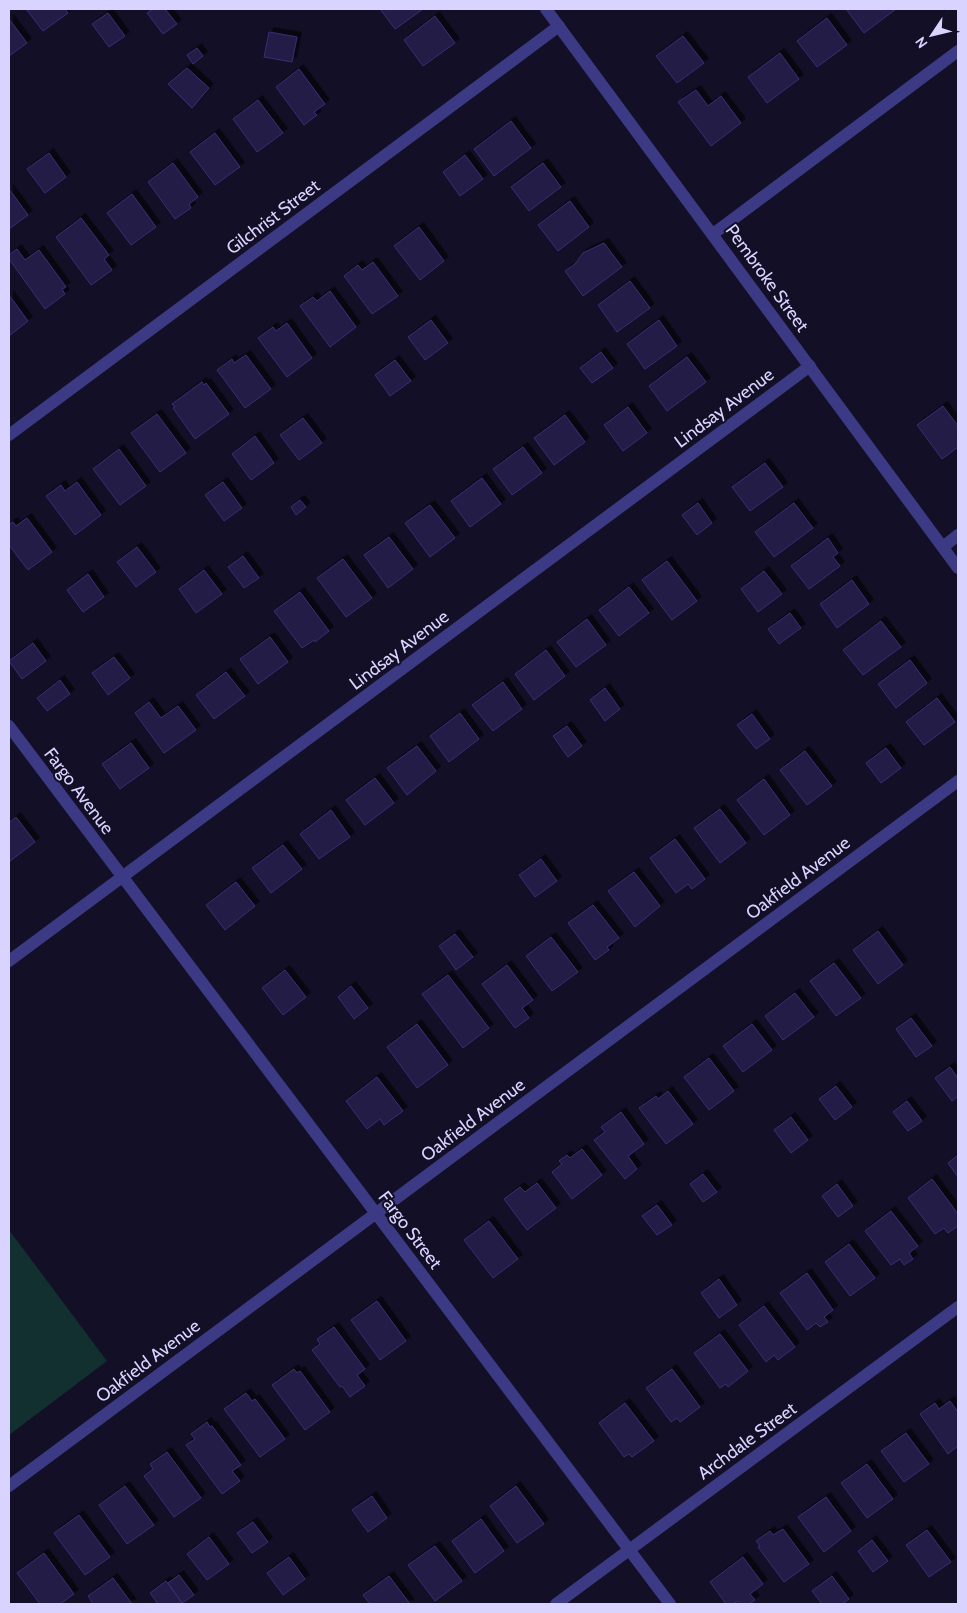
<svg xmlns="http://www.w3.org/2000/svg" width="967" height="1613" font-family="Cabin,sans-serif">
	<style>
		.green { fill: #12302f }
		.building { fill: #241b47; stroke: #3b2d73; filter: url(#shadow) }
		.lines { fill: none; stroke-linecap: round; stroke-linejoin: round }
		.minor { stroke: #3d3a85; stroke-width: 12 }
		.tertiary { stroke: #3d3a85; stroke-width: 12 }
		.labels { text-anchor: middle; stroke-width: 4; stroke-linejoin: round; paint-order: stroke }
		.street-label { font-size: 18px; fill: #d9d4ff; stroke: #130f26 }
	</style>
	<defs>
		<filter id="shadow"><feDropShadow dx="4.5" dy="-4.5" stdDeviation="0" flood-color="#0009"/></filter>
	</defs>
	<rect width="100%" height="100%" fill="#130f26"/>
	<!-- green -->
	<path class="green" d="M9,1230L107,1361L9,1435Z"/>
	<!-- building -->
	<path class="building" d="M26,9H65L68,13L43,31Z
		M153,9H165L177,24L163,34L147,13Z
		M380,9H423L395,29Z
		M846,9H896L864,33Z
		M108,13L125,36L109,47L92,24Z
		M435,16L455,43L423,66L404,40Z
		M827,18L847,45L817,67L797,41Z
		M9,19L27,43L9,56Z
		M269,32L297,37L292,62L264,57Z
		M683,36L704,63L677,83L656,56Z
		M197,48L203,56L193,64L187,55Z
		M780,53L799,79L767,103L748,77Z
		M187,68L209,88L192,108L168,84Z
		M299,69L325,104L314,112L317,115L304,125L276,87Z
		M696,90L708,106L721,96L741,123L711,146L678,102Z
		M258,100L283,133L257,152L233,119Z
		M511,121L531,148L494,176L474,149Z
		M215,133L240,167L215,185L190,152Z
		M49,153L66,177L45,193L27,169Z
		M465,155L483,179L460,196L443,172Z
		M173,163L198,197L189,204L191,208L175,219L148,182Z
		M543,163L561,187L529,211L511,187Z
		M9,189L28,215L9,229Z
		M132,194L156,227L131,245L107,213Z
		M570,201L589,227L558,251L538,225Z
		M81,218L109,255L104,259L112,270L91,285L56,237Z
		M419,227L444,261L420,280L394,246Z
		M604,243L622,267L583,296L565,271L575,264L583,253Z
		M17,249L25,260L39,250L66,287L62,289L65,294L45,309L9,259V255Z
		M373,262L398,296L372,314L344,276L358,265L362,270Z
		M630,281L650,308L617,332L598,305Z
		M330,291L356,327L330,347L300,306L313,297L317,301Z
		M9,295L28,321L9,336Z
		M431,320L448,343L425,360L408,337Z
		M659,320L677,346L645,369L627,344Z
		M287,323L312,358L287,377L258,338L273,327L276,331Z
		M601,352L613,368L592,383L580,368Z
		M246,355L271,389L245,408L217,370L232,359L234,363Z
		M687,357L706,382L667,411L649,386Z
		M395,360L411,381L390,396L375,375Z
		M202,382L204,385L206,383L229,414L195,439L173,408L175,407L172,404Z
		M943,406L958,426V447L942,459L917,425Z
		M628,407L647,433L623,451L604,425Z
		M157,414L186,453L160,472L131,433Z
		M565,415L585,442L554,465L534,438Z
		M303,418L322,443L299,460L280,435Z
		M255,436L274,463L251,480L232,454Z
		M523,447L542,473L512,495L493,469Z
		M119,449L146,486L120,505L93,469Z
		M765,463L783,487L750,511L732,487Z
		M482,478L501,504L470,527L451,501Z
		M77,482L101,515L75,535L46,496L61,485L65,491Z
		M223,482L242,508L224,521L205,495Z
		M300,500L306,507L296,515L291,507Z
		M698,503L712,523L697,535L682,515Z
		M794,503L813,528L774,557L755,532Z
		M430,505L455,538L430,557L405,523Z
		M27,518L52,552L28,570L9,545V525L13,522L16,526Z
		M389,537L413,569L388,588L364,555Z
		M828,538L838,553L833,557L840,566L809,589L791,566Z
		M137,547L156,572L136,587L117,562Z
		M243,556L259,578L244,588L228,567Z
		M343,559L372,598L346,617L317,578Z
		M667,561L697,601L672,620L642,580Z
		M204,570L222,594L196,613L179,589Z
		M764,571L782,594L758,612L741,589Z
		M88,574L104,597L83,612L67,590Z
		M852,580L869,604L837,628L820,604Z
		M629,587L649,613L619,636L599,610Z
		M300,592L329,631L315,642L314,640L302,648L274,611Z
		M790,613L801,628L779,644L768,629Z
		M587,619L606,645L576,667L557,642Z
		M881,621L901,647L863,675L843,650Z
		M270,637L288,662L258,684L240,659Z
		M33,643L46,661L22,679L9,661Z
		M546,650L565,676L534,700L515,674Z
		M114,657L130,678L108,695L92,673Z
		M910,660L927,683L896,708L878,684Z
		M226,672L245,696L214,719L196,695Z
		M60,680L70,694L47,711L37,698Z
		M503,682L522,709L493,731L472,705Z
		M605,688L620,709L605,721L590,700Z
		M937,698L955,722L924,745L906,722Z
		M149,702L161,718L178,706L196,730L164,753L135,713Z
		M460,713L479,739L449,762L430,736Z
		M752,714L770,739L756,749L737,725Z
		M567,726L582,746L568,757L553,736Z
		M131,743L149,768L120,789L102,764Z
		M417,746L436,771L407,795L387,768Z
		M886,748L901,768L881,783L866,763Z
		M805,751L832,786L807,805L780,770Z
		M375,778L394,803L365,825L346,800Z
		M764,779L790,815L764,835L737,800Z
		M720,809L746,843L720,863L694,828Z
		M331,810L350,837L319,859L300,834Z
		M16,817L35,842L9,862V823Z
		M675,839L705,879L692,889L688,884L676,893L650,858Z
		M283,845L302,869L271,893L252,868Z
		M541,859L557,881L535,897L519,875Z
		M634,872L660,906L635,927L608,891Z
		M236,882L255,906L225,930L206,905Z
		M593,905L619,938L607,947L609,950L595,960L568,923Z
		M878,931L903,965L878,984L853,950Z
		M455,934L473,957L456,970L439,946Z
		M551,937L578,972L552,991L526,956Z
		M834,963L861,998L836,1016L810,981Z
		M507,965L533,1000L522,1008L529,1018L515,1028L482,984Z
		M285,970L306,997L283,1015L262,988Z
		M448,975L489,1028L463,1048L422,994Z
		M351,986L368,1008L354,1019L338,997Z
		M795,993L814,1017L783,1040L765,1016Z
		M911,1018L932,1046L916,1057L896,1029Z
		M417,1024L448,1065L417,1088L387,1047Z
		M752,1024L772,1050L743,1072L723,1046Z
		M709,1058L734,1091L709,1110L684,1077Z
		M950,1067L958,1078V1096L952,1101L935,1078Z
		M377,1077L403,1111L384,1125L380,1119L367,1129L346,1101Z
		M836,1086L852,1107L835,1120L819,1099Z
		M668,1091L693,1124L666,1144L639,1108L656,1096L658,1099Z
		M907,1101L922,1121L908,1131L893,1112Z
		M621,1112L644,1144L628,1156L637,1169L625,1179L594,1140L605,1132L601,1127Z
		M791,1117L808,1140L791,1153L774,1130Z
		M582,1149L602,1175L572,1199L552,1172L562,1164L559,1161L567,1155L570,1158Z
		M958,1155V1177L948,1163Z
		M703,1174L717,1192L703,1202L690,1184Z
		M932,1179L958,1214V1226L948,1233L944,1228L935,1234L908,1198Z
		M537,1183L556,1208L527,1230L504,1199L520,1187L525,1192Z
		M837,1184L853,1206L838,1217L822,1196Z
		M657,1205L672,1225L657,1235L642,1216Z
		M891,1211L918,1246L909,1253L913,1259L904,1265L900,1259L891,1265L865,1231Z
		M489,1221L518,1259L493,1278L464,1240Z
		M849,1244L875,1278L850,1296L825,1262Z
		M807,1273L833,1310L824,1317L828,1322L820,1327L816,1323L807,1330L780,1293Z
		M719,1279L737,1305L719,1318L701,1293Z
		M377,1301L406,1341L380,1360L351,1320Z
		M764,1306L795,1347L778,1360L774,1355L766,1362L739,1325Z
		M334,1327L365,1369L357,1375L365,1386L350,1397L342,1386L340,1387L312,1350L320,1344L317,1339Z
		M720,1334L748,1371L728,1387L726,1384L720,1388L694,1353Z
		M294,1369L297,1373L300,1371L330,1412L305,1430L272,1385Z
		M672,1369L700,1407L680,1422L677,1418L671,1422L646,1388Z
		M246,1393L252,1401L255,1399L285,1439L260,1457L224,1409Z
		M950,1401L958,1412V1446L948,1454L920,1414L935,1403L939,1409Z
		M625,1403L654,1441L632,1457L629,1454L624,1457L599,1423Z
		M207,1422L210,1427L212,1426L241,1465L232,1471L240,1481L222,1494L186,1445L195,1439L191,1434Z
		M906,1433L929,1464L904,1482L881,1451Z
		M167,1452L201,1498L174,1517L144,1476L153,1469L150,1464Z
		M867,1464L893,1499L867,1518L841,1483Z
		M125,1486L154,1525L127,1544L99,1505Z
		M516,1486L544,1524L517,1543L490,1506Z
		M372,1496L387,1518L368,1532L352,1510Z
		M826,1497L851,1531L824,1552L798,1517Z
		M79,1515L110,1557L85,1575L54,1533Z
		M481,1519L504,1551L475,1573L452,1541Z
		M253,1522L268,1542L252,1553L237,1533Z
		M783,1529L809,1564L784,1582L758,1547L760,1546L756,1541L770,1531L773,1535Z
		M927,1530L951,1562L929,1577L906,1545Z
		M209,1537L229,1564L207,1580L187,1554Z
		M872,1540L888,1561L873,1572L858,1551Z
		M435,1546L462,1581L435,1601L408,1565Z
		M44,1553L74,1594L60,1604H40L17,1573Z
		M289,1557L305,1579L283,1595L267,1573Z
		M743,1557L763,1584L750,1594L755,1600L749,1604H740L738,1601L733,1604H726L710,1582Z
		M179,1575L194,1595L182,1603L168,1583Z
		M389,1576L410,1604H370L363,1595Z
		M832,1576L849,1599L842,1604H822L812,1591Z
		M113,1578L132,1604H93L88,1596Z
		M166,1581L182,1603L181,1604H158L150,1593Z"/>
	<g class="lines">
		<!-- minor -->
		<path class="minor" d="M713,234L958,51
			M9,435L559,26
			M943,547L958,535
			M9,726L670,1604
			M9,961L810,366
			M9,1486L958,781
			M556,1604L958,1307"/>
		<!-- tertiary -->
		<path class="tertiary" d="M546,9L958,568"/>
	</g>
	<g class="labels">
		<!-- street labels -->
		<g class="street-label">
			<text transform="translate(273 217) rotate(-37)" y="6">Gilchrist Street</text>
			<text transform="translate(767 278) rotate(54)" y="6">Pembroke Street</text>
			<text transform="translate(724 408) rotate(-37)" y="6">Lindsay Avenue</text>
			<text transform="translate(399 650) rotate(-37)" y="6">Lindsay Avenue</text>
			<text transform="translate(79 791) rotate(53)" y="6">Fargo Avenue</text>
			<text transform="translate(798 878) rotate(-37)" y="6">Oakfield Avenue</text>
			<text transform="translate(473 1120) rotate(-37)" y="6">Oakfield Avenue</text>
			<text transform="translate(410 1230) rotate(53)" y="6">Fargo Street</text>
			<text transform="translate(148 1361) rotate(-37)" y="6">Oakfield Avenue</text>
			<text transform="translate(747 1441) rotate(-36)" y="6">Archdale Street</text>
		</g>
	</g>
	<!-- border -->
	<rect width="967" height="1613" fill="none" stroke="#d9d4ff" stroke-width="20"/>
	<!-- north arrow -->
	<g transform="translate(932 35) rotate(235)" stroke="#130f26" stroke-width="4" paint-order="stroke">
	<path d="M0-4L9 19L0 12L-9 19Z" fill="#d9d4ff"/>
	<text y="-8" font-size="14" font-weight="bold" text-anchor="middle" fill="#d9d4ff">N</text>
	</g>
</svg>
